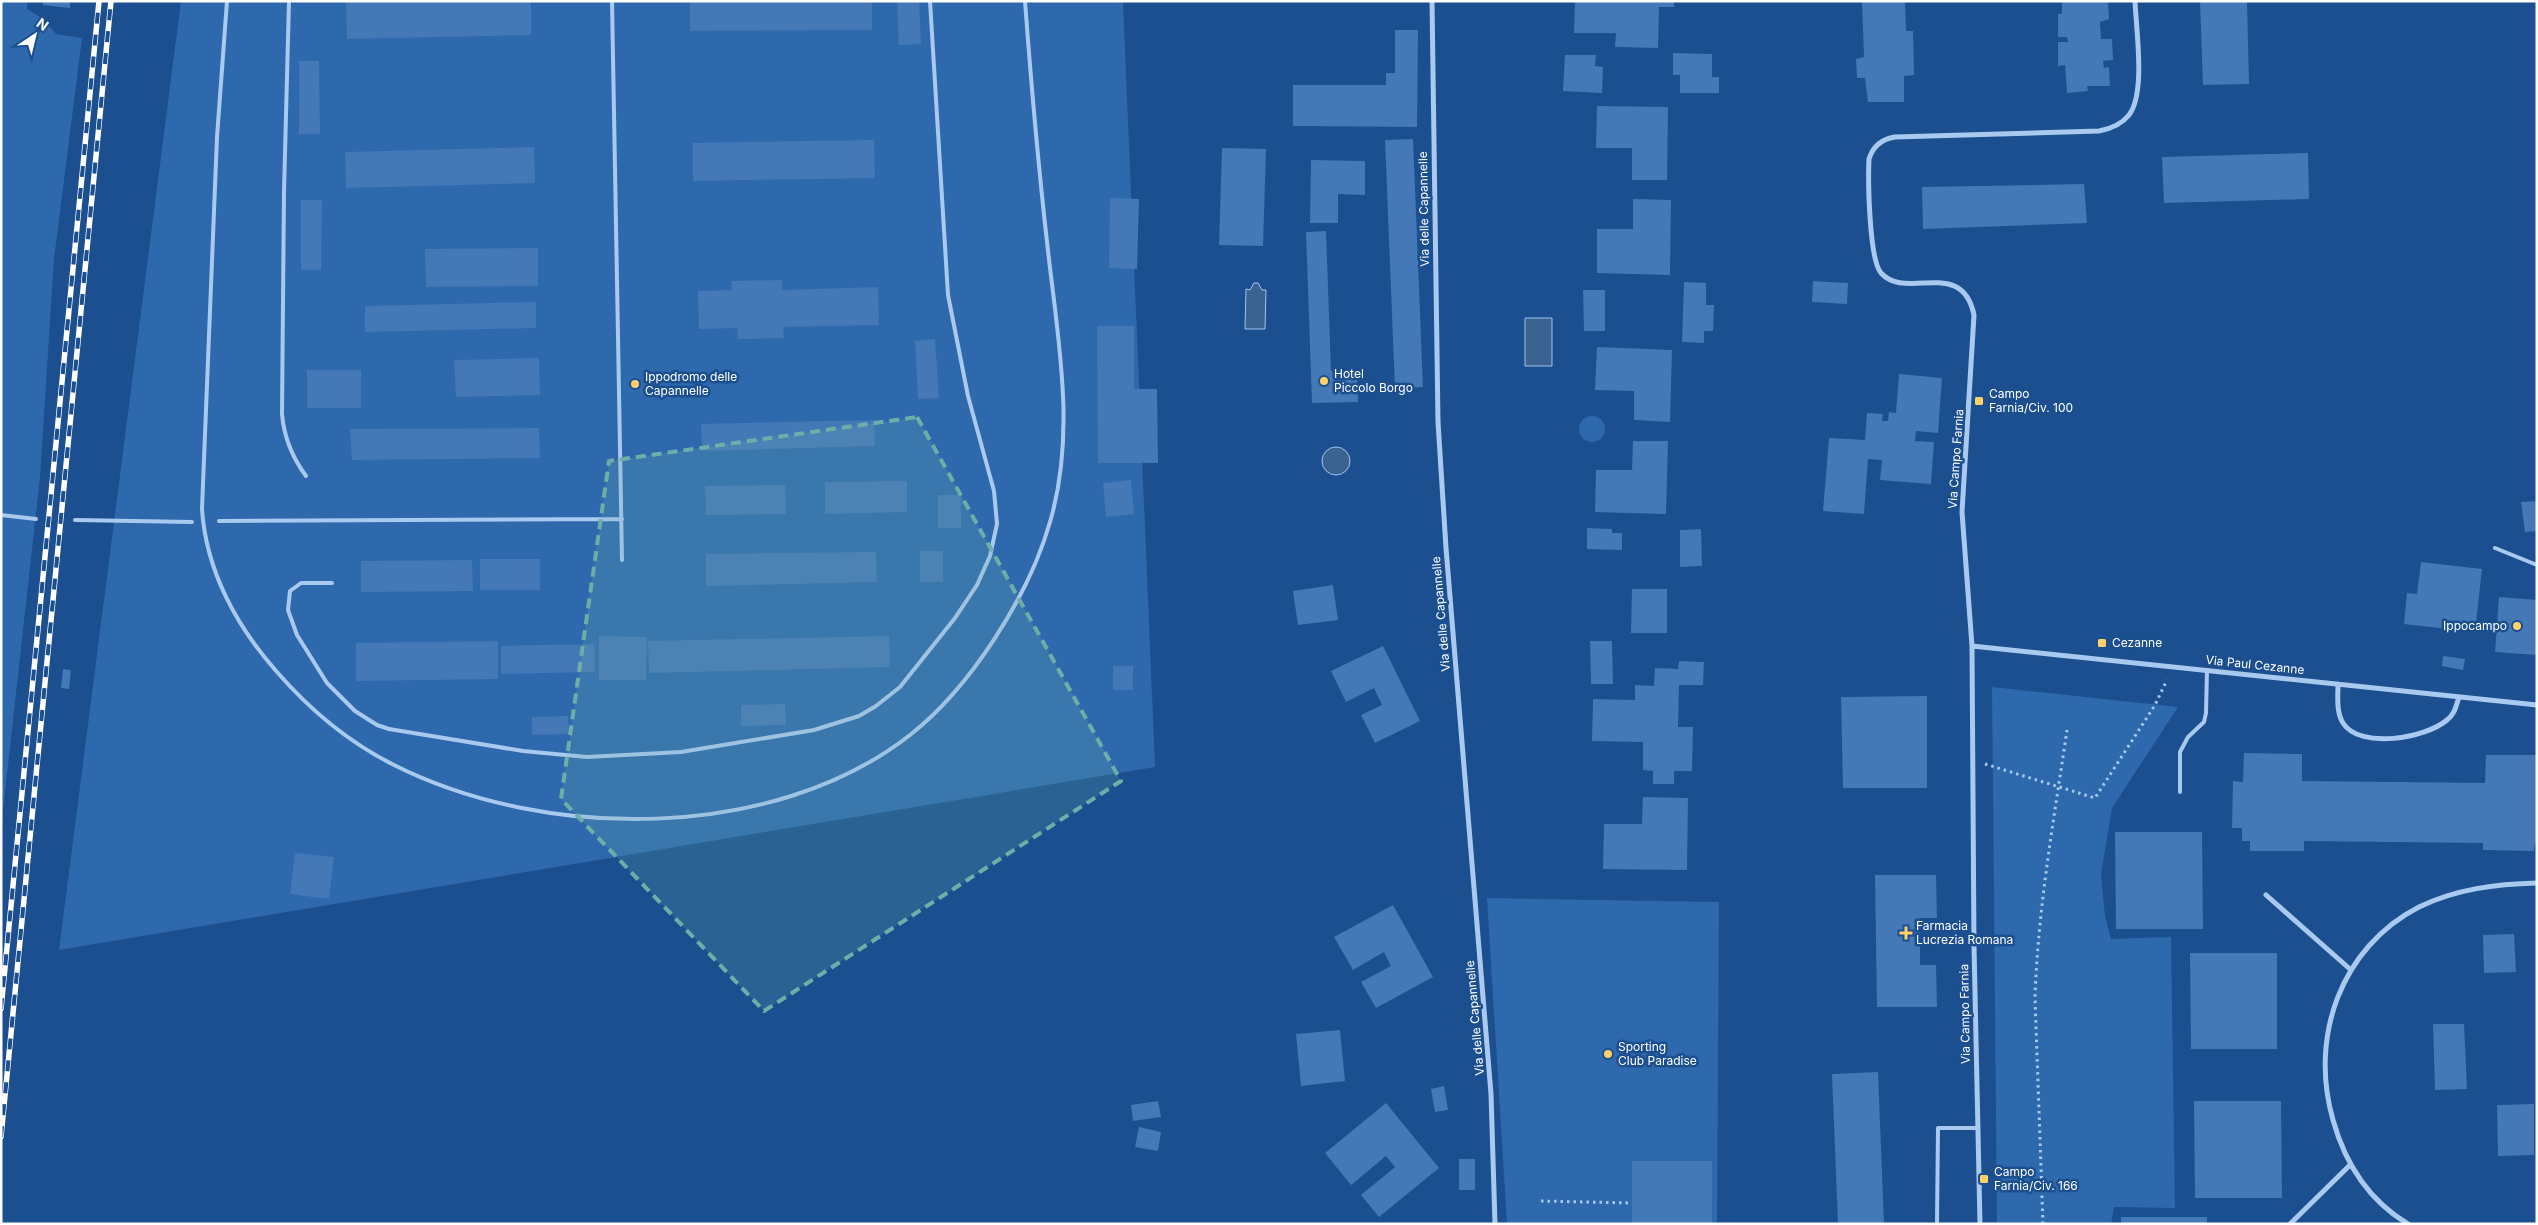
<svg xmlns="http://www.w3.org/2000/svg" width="2538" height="1225" font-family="Inter,sans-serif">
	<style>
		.green { fill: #2e69ad }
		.water { fill: #3c6290; stroke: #9cc4f0 }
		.building { fill: #4478b7 }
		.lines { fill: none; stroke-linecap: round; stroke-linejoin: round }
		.path { stroke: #a9c9ee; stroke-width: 3; stroke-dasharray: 2.5 4; stroke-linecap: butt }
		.lane { stroke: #a9c9ee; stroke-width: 4 }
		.street { stroke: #a9c9ee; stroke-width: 5 }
		.rail-casing { stroke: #fff; stroke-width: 5.5 }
		.rail { stroke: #1b4f8f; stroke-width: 4; stroke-dasharray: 11; stroke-linecap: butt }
		.marked { fill: #6fada8; fill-opacity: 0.2; stroke: #6fada8; stroke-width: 4; stroke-dasharray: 10 6; stroke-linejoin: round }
		.poi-dot { fill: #ffd166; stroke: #1b4f8f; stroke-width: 2 }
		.labels { text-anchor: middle; stroke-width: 5; stroke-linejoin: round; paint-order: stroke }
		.street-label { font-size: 12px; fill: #fff; stroke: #1b4f8f }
		.poi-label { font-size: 12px; fill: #fff; stroke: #1b4f8f; text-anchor: start }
	</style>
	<rect width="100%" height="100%" fill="#1b4f8f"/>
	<!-- green -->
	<path class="green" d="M1,1H27V9L42,18L56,34L82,38L54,259L40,477L1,828Z
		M181,1H1123L1155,767L59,950Z
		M1579 429a13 13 0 1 1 26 0a13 13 0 1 1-26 0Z
		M1992,687L2178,707L2112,808L2101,874L2105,916L2111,939L2171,937L2175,1208L2114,1207L2111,1224H1997Z
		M1487,898L1719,902L1717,1224H1507Z"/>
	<!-- water -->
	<path class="water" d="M1254,283H1258L1262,290H1266L1265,329H1245L1246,289L1250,290Z
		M1525,318H1552V366H1525Z
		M1322 461a14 14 0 1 1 28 0a14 14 0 1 1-28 0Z"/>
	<!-- building -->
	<path class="building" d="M43,1H70V8L43,5Z
		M346,1H531V35L347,39Z
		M690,1H872V30L690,31Z
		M897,1H919L921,44L899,45Z
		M1575,1H1674V7H1659L1658,48L1615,47L1616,33H1574Z
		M1862,1H1905L1906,31H1913L1914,75L1904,76V102H1868L1865,78H1857L1856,59L1864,57Z
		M2062,1H2108L2109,19L2100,22L2101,39H2112L2113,60L2103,61L2104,68L2109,67L2110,86H2087L2088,91L2067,93L2065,65L2058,66V42H2068L2067,37H2058V14H2062Z
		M2200,1H2247L2249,84L2203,85Z
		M1395,30H1418L1417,127L1293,126V85H1386V73H1395Z
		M1673,53L1712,54V77H1719V93H1680V75H1673Z
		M1565,55H1596L1595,66L1603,67L1602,93L1563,91Z
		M299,61H319L320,134H299Z
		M1597,106L1668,107L1667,180H1632V148H1596Z
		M1413,139L1423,387L1395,389L1385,140Z
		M874,140L875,178L693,181V143Z
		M534,147L535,183L346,188L345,152Z
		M1222,148L1266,149L1263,246L1219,245Z
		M2308,153L2309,199L2164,203L2162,157Z
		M1311,160L1365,161V195L1338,194V223H1310Z
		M2084,184L2087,223L1923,229L1922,187Z
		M1110,198L1139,199L1137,269L1109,268Z
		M1633,199L1671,200L1670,275L1597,273V229H1633Z
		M301,200H322L321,270H301Z
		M1326,231L1331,371L1357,370L1358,402L1312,403L1306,232Z
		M538,248V286L426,287L425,249Z
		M782,280V290L878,287L879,325L783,327L784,338L738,339L737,328L699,329L698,291L732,290L731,281Z
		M1813,281L1848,283L1847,304L1812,302Z
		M1684,282L1706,283V305H1714L1713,331H1704V343L1682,342Z
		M1583,290H1605V331H1584Z
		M536,302V328L365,332V306Z
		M1097,326H1134V389H1157L1158,463H1098Z
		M935,339L939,398L918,399L915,341Z
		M1597,347L1672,350L1670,422L1634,420V391L1595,390Z
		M539,358L540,395L456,397L454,360Z
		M307,370H361V408H307Z
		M1899,374L1942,378L1938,433L1916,431L1915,441L1934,442L1931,484L1880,480L1882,460L1868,459L1864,514L1823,511L1829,438L1865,440L1867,413L1883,414L1882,421H1888L1889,412L1896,413Z
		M874,420L875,446L702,451L701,424Z
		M539,428L540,458L352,460L350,429Z
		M1633,441H1668L1666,514L1595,512L1596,470H1632Z
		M1131,480L1134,514L1106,517L1103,483Z
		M907,481V512L825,514V482Z
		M785,485L786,514L706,515L705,486Z
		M938,495H961V528H938Z
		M2537,501V531L2525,532L2521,502Z
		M1587,528L1612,529V533H1622V550L1587,549Z
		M1701,529L1702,566L1680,567V530Z
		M920,551H943V582H920Z
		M876,552L877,582L706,586V554Z
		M480,559H540V590H480Z
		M472,560L473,591L361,592V561Z
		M2421,562L2482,569L2475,632L2404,624L2407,593L2417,594Z
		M1333,585L1338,620L1298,625L1293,591Z
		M1632,589H1667V633H1631Z
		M2499,597L2537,600V655L2495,652Z
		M599,636L647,637L646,680H599Z
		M889,636L890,667L649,673L648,641Z
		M498,641V679L356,681V643Z
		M1590,641H1612L1613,684H1591Z
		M594,644L595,672L501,674V646Z
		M1383,646L1420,721L1375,743L1361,715L1382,705L1374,688L1346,702L1331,671Z
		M2443,656L2465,659L2463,670L2442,666Z
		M1679,661L1704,662L1703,685H1679L1678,727H1693L1692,771H1674V784H1653V771L1643,770V742L1592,741L1593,699L1635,700V685L1654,686L1655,668L1678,669Z
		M1113,666H1133V690H1113Z
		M63,669L71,670L69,689L61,688Z
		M1927,696V788H1843L1841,697Z
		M785,704L786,725L741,726V705Z
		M568,716L569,734L532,735V717Z
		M2244,753L2302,754V781L2485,783L2486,755H2537V843H2535L2534,851L2483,850V843L2304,841V851H2250V841H2242V828H2232L2233,781L2243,782Z
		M1643,797L1688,798L1687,870L1603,869L1604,824H1642Z
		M2115,832H2202L2203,929H2116Z
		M295,853L334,857L329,899L290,894Z
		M1875,875H1936L1937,918H1920V965H1936L1937,1007H1877Z
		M1393,905L1433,977L1376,1008L1361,982L1391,966L1384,952L1353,970L1334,937Z
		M2514,934L2516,972L2484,973L2483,935Z
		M2190,953H2277V1049H2191Z
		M2433,1024H2464L2467,1089L2435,1090Z
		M1340,1030L1345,1081L1301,1086L1296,1034Z
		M1878,1072L1884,1224H1838L1832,1074Z
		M1444,1086L1448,1110L1435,1112L1431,1089Z
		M1158,1101L1161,1117L1133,1121L1131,1105Z
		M2194,1101H2281L2282,1198H2195Z
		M1386,1103L1439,1168L1379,1217L1361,1195L1395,1167L1386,1156L1351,1185L1325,1153Z
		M2534,1104V1155L2498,1156L2497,1105Z
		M1139,1127L1161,1132L1158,1151L1135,1147Z
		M1459,1159H1475V1190H1459Z
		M1632,1161H1712V1224H1632Z
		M2121,1217H2207V1224H2121Z"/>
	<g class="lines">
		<!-- path -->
		<path class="path" d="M1985,764L2095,798L2155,705L2167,680
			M1541,1201L1632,1203
			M2043,1224L2035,998C2038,907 2054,819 2067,730"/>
		<!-- lane -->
		<path class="lane" d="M227,1L217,137L202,509C206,571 237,627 277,672C310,710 350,743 394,765C545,841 773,842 910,735C970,688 1029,596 1050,522C1077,430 1057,335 1047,242C1038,162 1031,82 1025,1
			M289,1L284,191L282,414C284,438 292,457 306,476
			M612,1L622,560
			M1,515L36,519
			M75,520L192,522
			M219,521L622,519
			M2495,548L2537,565
			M332,583H301L290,591L288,610L297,635L327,683L355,711L377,725L389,729L523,751L587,757L681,752L814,730L859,716L876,706L900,687L955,618L977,585L990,556L997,524L994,491L968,396L948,295L930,1
			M2180,792V752L2188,737L2204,722L2206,713L2207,670
			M1937,1224L1938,1128H1977"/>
		<!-- street -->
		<path class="street" d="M1432,1L1438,422L1446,548L1491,1094L1495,1224
			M1972,646L2537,705
			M2338,684C2338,696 2336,712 2343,723C2360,750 2426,738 2447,720C2455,714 2456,706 2459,697
			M2266,895L2351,970
			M1980,1224L1974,946L1972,646L1962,512L1974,315C1962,257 1906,301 1881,273C1869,259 1868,180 1869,159C1873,146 1882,139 1895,137L2099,131C2110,129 2121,125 2129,115C2146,93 2136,29 2135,1
			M2290,1224L2350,1165
			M2408,1224C2368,1200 2345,1163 2333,1120C2309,1037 2341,947 2419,907C2456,889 2496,884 2537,883"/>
		<!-- rail casing -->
		<g class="rail-casing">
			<path id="rail" d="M1,1009L99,1
				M1,1137L111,1"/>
		</g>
		<!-- rail -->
		<use href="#rail" class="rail"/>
	</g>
	<!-- marked area -->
	<path class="marked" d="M917,417L1121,781L764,1011L561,799L609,461Z"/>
	<!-- markers -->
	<g class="poi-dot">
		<circle cx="1324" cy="381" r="5"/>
		<circle cx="635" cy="384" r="5"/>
		<rect x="1974" y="396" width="10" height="10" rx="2.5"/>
		<circle cx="2517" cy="626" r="5"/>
		<rect x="2097" y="638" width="10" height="10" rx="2.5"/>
		<path d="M1903.5 925.5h5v5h5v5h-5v5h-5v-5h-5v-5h5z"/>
		<circle cx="1608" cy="1054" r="5"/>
		<rect x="1979" y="1174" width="10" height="10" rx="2.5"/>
	</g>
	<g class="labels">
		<!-- street labels -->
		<g class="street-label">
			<text transform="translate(1424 209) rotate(-91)" y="4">Via delle Capannelle</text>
			<text transform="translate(1956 459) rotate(-86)" y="4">Via Campo Farnia</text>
			<text transform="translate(1441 614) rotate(-95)" y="4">Via delle Capannelle</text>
			<text transform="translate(2255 665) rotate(6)" y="4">Via Paul Cezanne</text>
			<text transform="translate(1965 1014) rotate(-91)" y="4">Via Campo Farnia</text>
			<text transform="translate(1475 1018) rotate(-95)" y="4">Via delle Capannelle</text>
		</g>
		<!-- poi labels -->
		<g class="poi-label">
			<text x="1334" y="378">Hotel<tspan x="1334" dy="14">Piccolo Borgo</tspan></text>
			<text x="645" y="381">Ippodromo delle<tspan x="645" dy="14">Capannelle</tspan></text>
			<text x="1989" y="398">Campo<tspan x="1989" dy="14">Farnia/Civ. 100</tspan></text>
			<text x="2507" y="630" text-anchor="end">Ippocampo</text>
			<text x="2112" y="647">Cezanne</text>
			<text x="1916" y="930">Farmacia<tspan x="1916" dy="14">Lucrezia Romana</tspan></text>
			<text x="1618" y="1051">Sporting<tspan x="1618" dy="14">Club Paradise</tspan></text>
			<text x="1994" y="1176">Campo<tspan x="1994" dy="14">Farnia/Civ. 166</tspan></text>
		</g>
	</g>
	<!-- border -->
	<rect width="2538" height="1225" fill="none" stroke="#ffffff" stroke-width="5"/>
	<!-- north arrow -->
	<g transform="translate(35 35) rotate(35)" stroke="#1b4f8f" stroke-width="4" paint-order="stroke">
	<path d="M0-4L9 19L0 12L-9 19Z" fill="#ffffff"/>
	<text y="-8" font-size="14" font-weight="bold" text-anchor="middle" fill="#ffffff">N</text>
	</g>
</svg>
